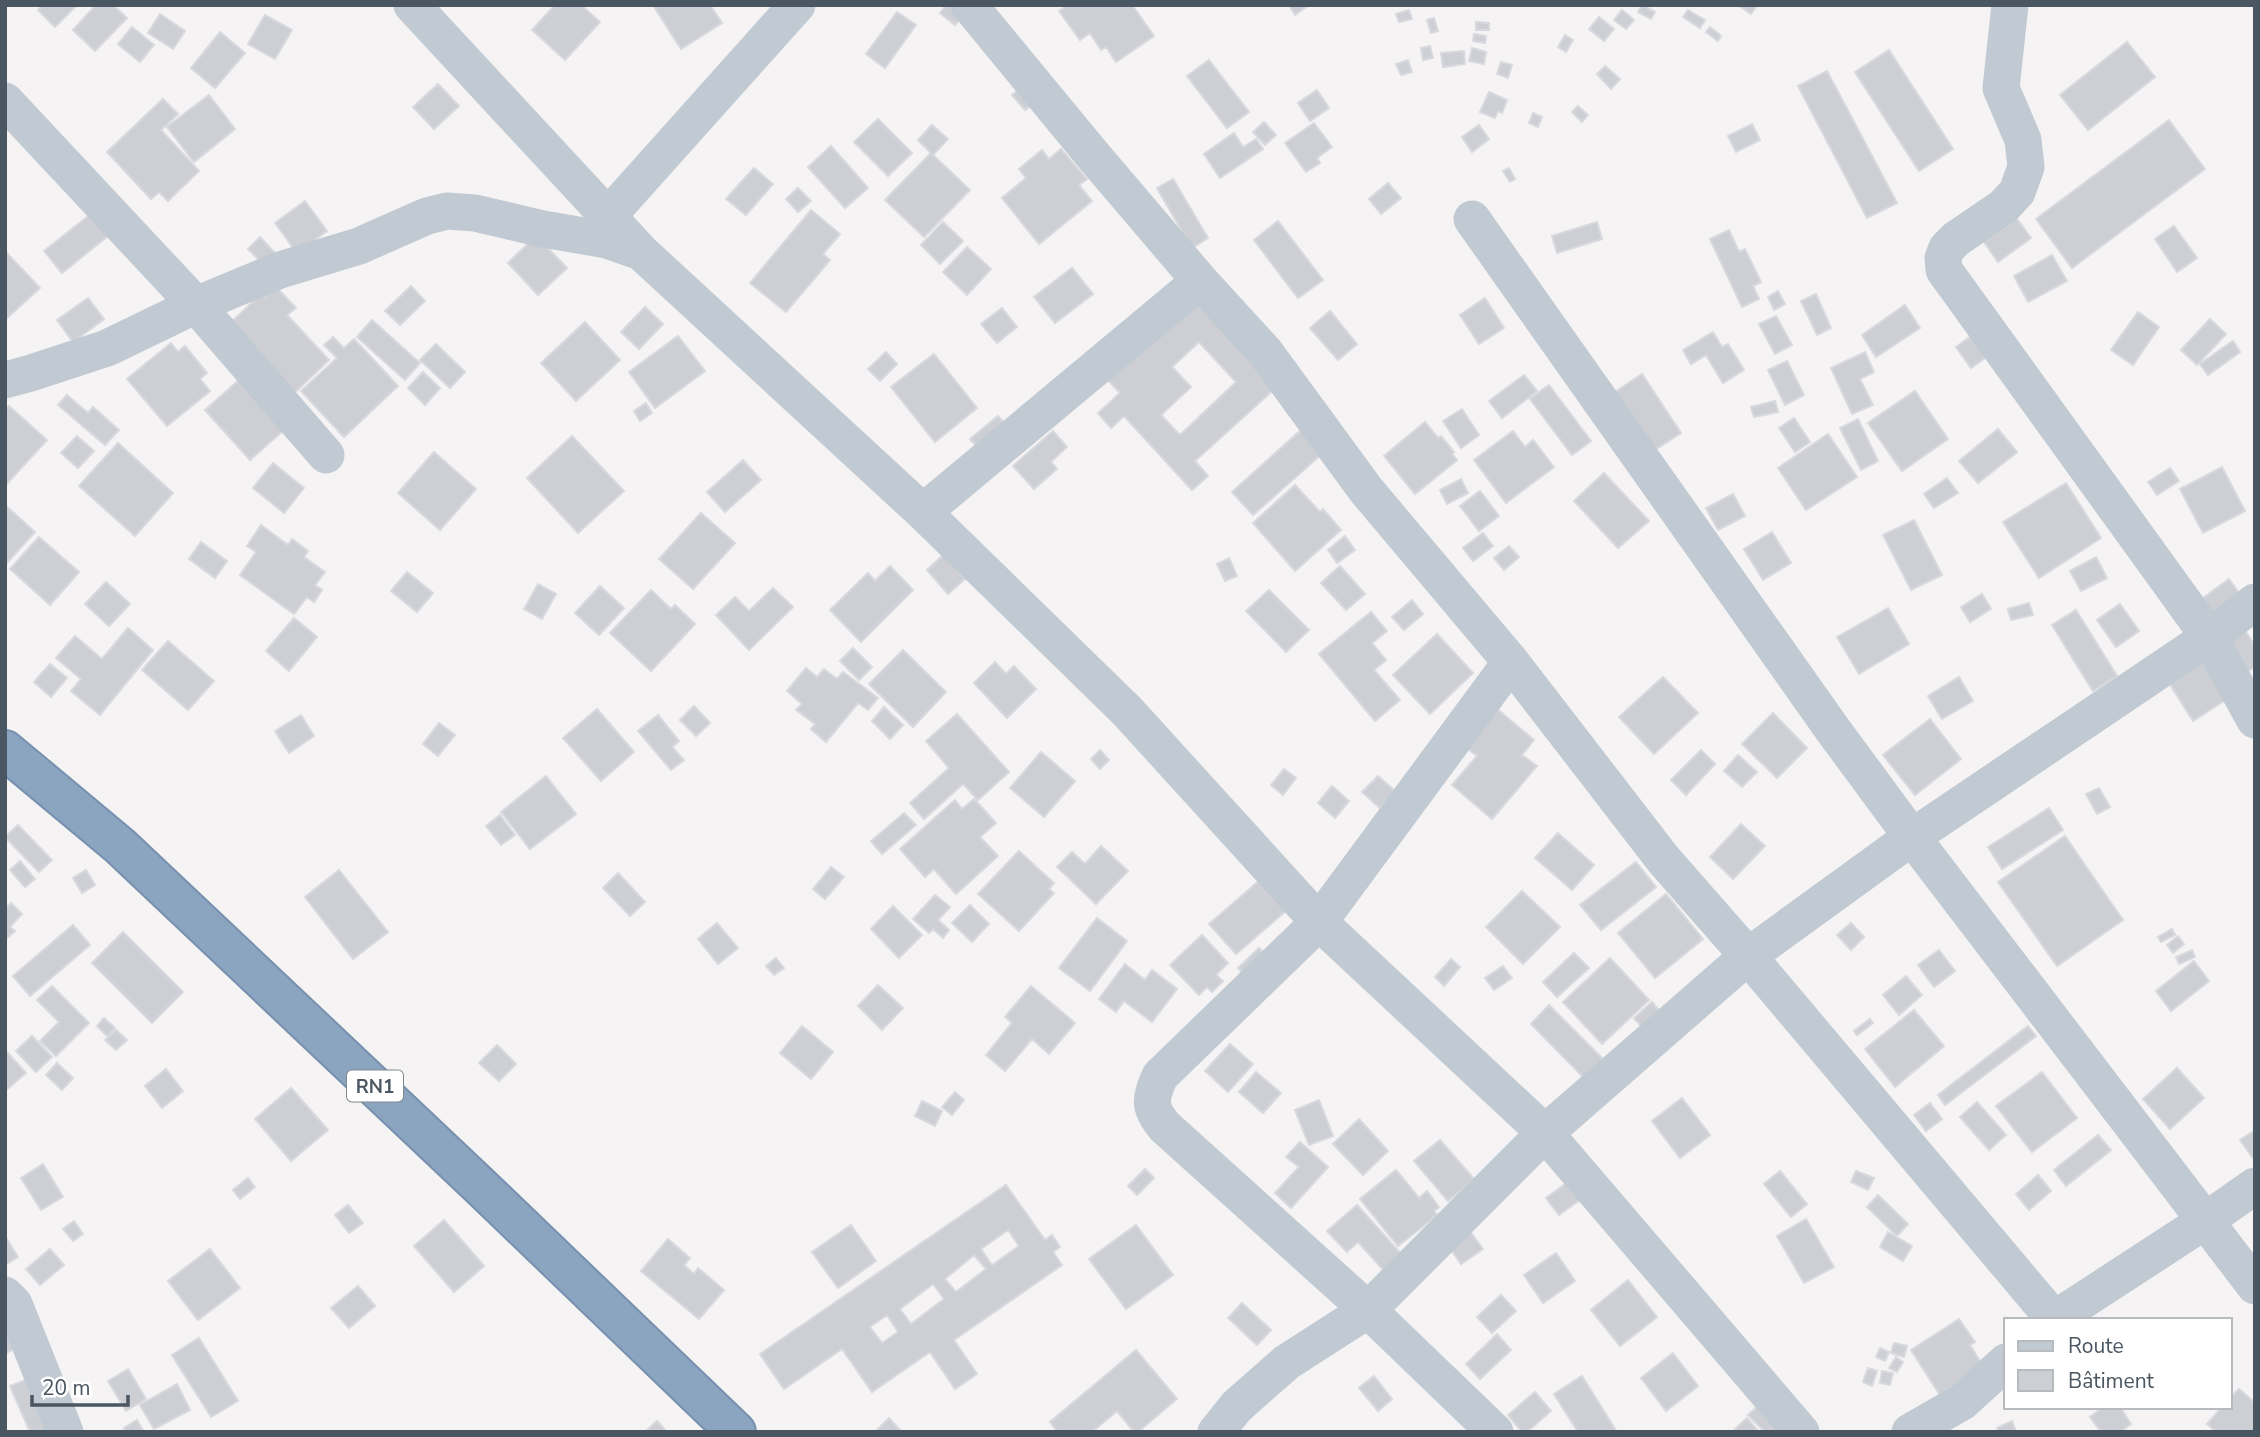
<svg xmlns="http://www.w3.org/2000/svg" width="2260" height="1437" font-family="'Nunito Sans',sans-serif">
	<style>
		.building { fill: #cdcfd5; stroke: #d7d9de; stroke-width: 2; fill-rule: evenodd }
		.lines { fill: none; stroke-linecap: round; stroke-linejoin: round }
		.highway-casing { stroke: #7690ad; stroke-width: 42 }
		.minor { stroke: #c1cad2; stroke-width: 37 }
		.highway { stroke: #8ba5c1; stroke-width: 38 }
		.labels { text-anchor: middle; stroke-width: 5; stroke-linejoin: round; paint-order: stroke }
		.shield { fill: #fff; stroke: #808990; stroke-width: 2 }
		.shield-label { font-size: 19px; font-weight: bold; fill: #4a5661 }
	</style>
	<rect width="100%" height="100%" fill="#f5f3f3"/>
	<!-- building -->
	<path class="building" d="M43,5H77L55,27L38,10Z
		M96,5H113L127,18L95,51L73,30Z
		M555,5H581L600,22L565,60L532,30Z
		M653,5H710L722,23L681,49Z
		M946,5H959L966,12L955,25L940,13Z
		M1068,5H1132L1154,36L1116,62L1106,47L1101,50L1090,33L1080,40L1059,11Z
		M1289,5H1309L1295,15Z
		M1642,5L1655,12L1651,19L1638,12Z
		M1738,5H1757L1751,14Z
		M1409,10L1412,19L1399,22L1396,14Z
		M1622,10L1634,20L1626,29L1614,20Z
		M1688,10L1705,20L1700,28L1683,17Z
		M897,12L916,25L885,68L866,54Z
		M160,14L185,31L173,49L148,33Z
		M265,15L292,30L275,59L248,44Z
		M1599,17L1614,29L1604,41L1589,29Z
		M1434,18L1438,31L1431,33L1427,20Z
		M1476,22L1489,23V30H1476Z
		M132,27L154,45L140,62L118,44Z
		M1710,27L1721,36L1718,41L1706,32Z
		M220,32L245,53L215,88L191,68Z
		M1474,34L1486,36L1485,43L1473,41Z
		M1565,35L1573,40L1566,52L1558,47Z
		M2127,42L2155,77L2088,130L2060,95Z
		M1430,46L1433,58L1423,60L1421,48Z
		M1472,48L1486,52L1484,64L1469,61Z
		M1889,50L1953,149L1919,171L1855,72Z
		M1464,51L1465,64L1443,67L1441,53Z
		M1209,60L1249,112L1227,128L1187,76Z
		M1408,60L1412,72L1401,75L1396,64Z
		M1501,62L1512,65L1508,78L1497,74Z
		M1605,66L1620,79L1611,89L1597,74Z
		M1827,71L1897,203L1867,218L1798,86Z
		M438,84L459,106L434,129L413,107Z
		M1026,84L1039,99L1025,110L1012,95Z
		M1317,90L1329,108L1310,121L1298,103Z
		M1489,92L1507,100L1502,113L1498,111L1495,118L1480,112Z
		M209,95L235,129L194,162L167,127Z
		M163,99L178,114L161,130L199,171L168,201L159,192L151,199L107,152Z
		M1578,106L1588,115L1582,122L1572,112Z
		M1533,113L1542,117L1538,127L1529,123Z
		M878,119L912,153L888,176L854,142Z
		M2169,120L2205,169L2072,268L2036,219Z
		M1264,122L1276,135L1265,145L1253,132Z
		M1314,123L1332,147L1317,158L1320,163L1306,172L1285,143Z
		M1752,124L1760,140L1736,152L1728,136Z
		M932,125L948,139L933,155L970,190L924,237L885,200L931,153L918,140Z
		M1479,125L1489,139L1472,152L1462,137Z
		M1234,133L1243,147L1256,139L1263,149L1220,178L1204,154Z
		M831,146L868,188L845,208L808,167Z
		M1061,149L1087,179L1079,185L1092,201L1039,244L1002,198L1026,178L1019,169L1042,150L1049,159Z
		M754,168L773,184L746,215L726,199Z
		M1509,168L1515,179L1510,182L1503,171Z
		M1173,179L1208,238L1192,248L1157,188Z
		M1388,183L1401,198L1381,214L1369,199Z
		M798,188L811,201L798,212L786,199Z
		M305,201L327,231L297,253L275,223Z
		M811,210L840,234L823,254L830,260L786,312L750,283Z
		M91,214L108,236L62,273L44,251Z
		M2017,219L2031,238L1998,262L1984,242Z
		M1278,221L1323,280L1298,298L1254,240Z
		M943,222L963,241L940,264L921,245Z
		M1597,222L1602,239L1557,253L1552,236Z
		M2174,226L2197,258L2177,272L2155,239Z
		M1729,230L1739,252L1745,249L1761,282L1753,286L1759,299L1742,307L1710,239Z
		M536,236L567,268L538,295L508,263Z
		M260,237L276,254L264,265L248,249Z
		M967,247L991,269L967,295L943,272Z
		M5,251L40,288L5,320Z
		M2052,255L2067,281L2028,302L2014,276Z
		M1072,268L1093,294L1055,323L1034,297Z
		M411,286L425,301L400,325L385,311Z
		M276,287L296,308L287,315L329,360L291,396L225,328L262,293L265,297Z
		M1199,291L1282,382L1195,461L1208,476L1192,490L1124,416L1111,428L1098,413L1120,393L1104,376ZM1199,342L1236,382L1180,435L1161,415L1191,387L1172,367Z
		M1778,291L1785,304L1774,310L1768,297Z
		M1816,294L1831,328L1817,335L1801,301Z
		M88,298L104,319L73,342L57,320Z
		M1485,298L1504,328L1479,344L1460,315Z
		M1905,305L1920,328L1876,357L1862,335Z
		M645,307L663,324L639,349L621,332Z
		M1002,308L1017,327L997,343L981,324Z
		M1330,311L1357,344L1338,360L1310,328Z
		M2138,312L2159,327L2133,365L2111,350Z
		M1776,316L1792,345L1775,354L1759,324Z
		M2210,319L2226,334L2197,365L2181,350Z
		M372,320L420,363L405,380L357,337Z
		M585,322L620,360L576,401L541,363Z
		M1713,332L1722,347L1728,344L1744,370L1723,383L1706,355L1691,364L1683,350Z
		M1977,332L1992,353L1971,368L1956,347Z
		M678,336L705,371L655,408L629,372Z
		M333,337L344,348L354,339L398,386L344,437L301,391L337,358L324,345Z
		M2233,341L2240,352L2208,375L2200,364Z
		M171,343L178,352L185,346L207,373L200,379L210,391L167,426L127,379Z
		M436,344L465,372L450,388L420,360Z
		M886,352L897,364L880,381L868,369Z
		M1865,352L1874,372L1860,379L1873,405L1852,414L1831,368Z
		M934,354L977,408L935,442L891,387Z
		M1787,361L1804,395L1785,405L1768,370Z
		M423,372L440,388L425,405L408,388Z
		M1642,374L1681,433L1650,453L1612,394Z
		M1524,375L1537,391L1502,418L1489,401Z
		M239,380L284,430L250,460L205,410Z
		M1549,385L1591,441L1572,455L1530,399Z
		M1915,391L1948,439L1902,471L1868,423Z
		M67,395L88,413L93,407L119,430L105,445L58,405Z
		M1775,401L1778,412L1754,417L1751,407Z
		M646,403L652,413L640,421L634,411Z
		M9,406L47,440L5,486V410Z
		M1462,409L1479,435L1461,448L1443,421Z
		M998,416L1012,432L985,455L970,439Z
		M1794,418L1810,442L1795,452L1779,428Z
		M1858,419L1878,461L1861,470L1840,428Z
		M1425,422L1438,438L1441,436L1454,452L1452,454L1457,460L1415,494L1384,456Z
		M1998,429L2017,452L1978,483L1959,461Z
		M1301,430L1322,454L1253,515L1232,492Z
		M1053,431L1067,447L1051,462L1057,469L1034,489L1013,466Z
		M1513,431L1525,447L1533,440L1554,467L1506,503L1474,460Z
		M1828,434L1857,477L1806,510L1778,468Z
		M77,436L94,451L78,468L61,453Z
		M572,436L624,491L578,533L527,478Z
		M118,443L173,493L135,536L79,486Z
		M434,452L476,489L440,530L398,493Z
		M743,460L761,480L725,512L707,492Z
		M273,463L304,488L284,513L253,488Z
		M2222,467L2245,511L2203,533L2180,489Z
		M2170,468L2179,481L2157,495L2148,482Z
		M1604,473L1649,521L1618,548L1574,501Z
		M1947,478L1958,493L1934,508L1924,494Z
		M1461,479L1468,493L1447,504L1440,490Z
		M2066,483L2101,538L2039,578L2003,522Z
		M1295,485L1320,512L1323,509L1341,530L1295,571L1253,523Z
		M1480,491L1499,516L1479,531L1460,506Z
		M1733,494L1745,516L1718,530L1706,508Z
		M5,505L35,532L5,565Z
		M701,513L735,543L693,589L659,559Z
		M1914,520L1942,575L1911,590L1883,535Z
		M261,525L288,545L292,539L308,551L304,557L325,572L315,585L322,590L314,602L307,597L294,614L240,575L256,552L247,546Z
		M1772,532L1791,563L1763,580L1744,549Z
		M1483,533L1493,546L1473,561L1463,548Z
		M1345,536L1355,550L1337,563L1328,550Z
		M39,537L79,572L50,605L10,569Z
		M201,542L227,561L215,578L189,559Z
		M1509,546L1519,557L1504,570L1494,558Z
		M943,555L965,579L948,594L927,570Z
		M2096,557L2107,578L2081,591L2070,571Z
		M1229,558L1237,576L1225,581L1217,564Z
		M890,566L913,590L861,642L830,610L868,573L875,581Z
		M1340,566L1365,594L1346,610L1321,583Z
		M407,572L433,593L417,612L391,591Z
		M2229,579L2244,600L2214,621L2199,601Z
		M106,582L130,604L109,626L85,604Z
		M538,584L556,594L542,619L524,609Z
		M600,586L624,608L599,635L575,613Z
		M773,588L793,607L749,650L716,615L735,597L749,611Z
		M651,590L671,609L675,605L695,624L651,671L610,633Z
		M1269,590L1309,630L1286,652L1246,611Z
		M1982,594L1991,609L1970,622L1961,607Z
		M1412,600L1423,614L1404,630L1392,617Z
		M2029,603L2033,615L2011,620L2008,609Z
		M2120,604L2139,631L2116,647L2097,620Z
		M1888,608L1909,644L1859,674L1837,637Z
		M2076,610L2117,676L2093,691L2052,625Z
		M1371,612L1387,631L1372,643L1386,660L1374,670L1400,700L1375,721L1319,654Z
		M294,618L317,637L289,671L266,651Z
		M2241,624L2255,646V667L2242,675L2218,637Z
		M128,628L153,650L100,715L71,691L81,679L56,658L75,636L102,659Z
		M1437,634L1473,673L1430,714L1393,675Z
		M168,641L214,681L188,710L142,670Z
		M853,648L872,667L859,680L840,661Z
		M903,650L946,692L913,727L869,684Z
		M2202,655L2230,697L2193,721L2166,678Z
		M995,662L1006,674L1014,666L1036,689L1007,718L974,683Z
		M50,664L67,678L51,697L34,682Z
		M806,668L817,677L824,669L837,679L843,672L878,698L868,710L858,703L826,742L811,729L815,724L796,710L802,704L787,691Z
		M1663,677L1698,713L1654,754L1619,717Z
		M1959,677L1973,701L1942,719L1928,696Z
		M694,706L710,723L696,736L680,720Z
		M884,707L903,725L890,739L872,721Z
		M1496,708L1534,740L1522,755L1537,766L1492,819L1452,785L1477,756L1464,746Z
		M597,709L634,752L601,781L563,738Z
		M1773,713L1807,748L1777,778L1742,744Z
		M957,714L1009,772L978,800L963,784L924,819L910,803L949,768L926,741Z
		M301,715L314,736L289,753L275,731Z
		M658,715L679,741L672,747L684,760L671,770L638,731Z
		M1930,719L1961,759L1915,795L1883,755Z
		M439,723L455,735L438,756L423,744Z
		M1100,750L1109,760L1100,769L1091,759Z
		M1701,750L1715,764L1686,795L1671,780Z
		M1041,752L1075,781L1044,817L1010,788Z
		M1738,755L1757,772L1742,787L1724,771Z
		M1284,769L1296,778L1283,795L1271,785Z
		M546,776L576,814L530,849L501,812Z
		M1378,776L1395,791L1380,808L1362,792Z
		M1332,786L1349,801L1335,818L1318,803Z
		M2099,788L2110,807L2097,814L2086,794Z
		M974,799L996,823L980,837L998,856L956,894L934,869L925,877L900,849L955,800L962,809Z
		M2049,808L2063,830L2002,869L1988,847Z
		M904,813L916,825L882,854L871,841Z
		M500,815L515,835L501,845L486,826Z
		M1741,824L1765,846L1733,879L1710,857Z
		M18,825L52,860L39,872L5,837Z
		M1558,833L1594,865L1572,890L1535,858Z
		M2065,836L2123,920L2057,966L1998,882Z
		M1101,846L1128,871L1096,904L1057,867L1072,852L1085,864Z
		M1019,851L1054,883L1049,889L1054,893L1019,931L978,894Z
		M20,861L35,879L25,887L10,870Z
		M1636,862L1656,887L1601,930L1580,905Z
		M831,867L844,877L825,899L813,889Z
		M86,870L95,885L82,893L73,878Z
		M339,870L388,932L353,959L305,897Z
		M618,873L645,902L630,916L603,888Z
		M1267,874L1293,905L1236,954L1209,924Z
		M1522,891L1560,927L1523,964L1486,927Z
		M1666,894L1703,939L1655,978L1618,933Z
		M935,895L950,907L938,920L949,930L943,938L933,929L929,933L913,919Z
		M11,903L22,914L10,927L15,931L5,940V909Z
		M970,905L989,924L972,942L952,923Z
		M893,906L922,935L899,958L871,929Z
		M1097,918L1127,941L1090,991L1059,968Z
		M717,923L738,948L718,964L698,939Z
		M1851,923L1864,937L1851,950L1837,935Z
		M73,925L90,945L30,996L13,976Z
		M2172,929L2175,935L2161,942L2158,937Z
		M123,932L183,992L152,1023L92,963Z
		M1202,935L1228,963L1216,975L1223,981L1212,992L1207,987L1199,995L1170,965Z
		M2178,936L2184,944L2173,953L2167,945Z
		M1259,948L1270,960L1249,979L1238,968Z
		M1939,950L1955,971L1934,987L1918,965Z
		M2192,950L2195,957L2179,964L2176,957Z
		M1574,953L1589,968L1557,997L1543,982Z
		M776,958L784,968L774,975L766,966Z
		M1610,958L1649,1000L1602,1044L1563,1002Z
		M1451,959L1460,967L1444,986L1435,977Z
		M2194,961L2209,981L2171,1011L2156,991Z
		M1125,964L1145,980L1152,970L1177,989L1152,1022L1124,1001L1116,1012L1099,999Z
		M1503,966L1512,978L1494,990L1485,978Z
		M1906,976L1922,995L1899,1015L1883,995Z
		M878,985L903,1008L882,1030L858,1006Z
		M52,986L89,1023L56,1056L40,1041L59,1022L37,1000Z
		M1031,986L1075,1023L1049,1054L1032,1039L1005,1071L986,1055L1012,1023L1005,1017Z
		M1652,1002L1669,1022L1651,1038L1634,1018Z
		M1549,1005L1608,1064L1589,1083L1531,1024Z
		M1914,1010L1944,1046L1895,1087L1865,1049Z
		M104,1018L115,1028L107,1036L97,1026Z
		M1870,1019L1873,1023L1857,1035L1854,1031Z
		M802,1026L833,1052L811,1079L780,1053Z
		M2028,1026L2036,1036L1945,1105L1938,1095Z
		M116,1030L127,1040L116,1050L105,1040Z
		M32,1036L52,1057L36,1072L16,1051Z
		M1230,1044L1253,1064L1228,1092L1205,1071Z
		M497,1045L516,1064L499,1081L479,1063Z
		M5,1050L26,1073L5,1091Z
		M57,1063L73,1078L62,1090L46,1075Z
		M2177,1068L2204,1098L2170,1129L2143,1099Z
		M166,1069L183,1091L162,1108L145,1086Z
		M1256,1072L1281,1093L1263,1113L1239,1092Z
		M2042,1072L2077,1118L2032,1152L1996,1106Z
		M291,1088L328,1130L291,1161L255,1119Z
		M955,1092L964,1100L952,1115L942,1107Z
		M1682,1098L1710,1135L1680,1158L1652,1121Z
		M1319,1100L1333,1136L1309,1145L1295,1110Z
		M922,1101L942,1111L935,1126L915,1116Z
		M1977,1102L2006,1135L1989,1150L1960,1117Z
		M1930,1103L1942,1119L1926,1131L1914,1115Z
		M1359,1119L1388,1151L1363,1175L1333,1144Z
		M2255,1130V1161L2240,1140Z
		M2098,1135L2111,1150L2066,1186L2054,1170Z
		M1440,1140L1474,1179L1448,1201L1414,1161Z
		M1300,1142L1328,1167L1291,1208L1275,1193L1299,1167L1286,1157Z
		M43,1164L63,1197L41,1210L21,1178Z
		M1145,1169L1154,1178L1137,1195L1128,1186Z
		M1396,1170L1419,1198L1427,1191L1439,1207L1434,1211L1437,1215L1398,1246L1360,1199Z
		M1780,1171L1807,1204L1791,1217L1764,1184Z
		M1856,1171L1874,1178L1868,1190L1851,1182Z
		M2038,1175L2051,1191L2029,1210L2016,1194Z
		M248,1178L255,1187L240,1199L233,1190Z
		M1568,1182L1581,1199L1559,1215L1546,1198Z
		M1006,1185L1045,1240L1052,1235L1060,1247L1053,1252L1062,1265L954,1340L977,1374L955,1389L930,1352L872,1392L842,1349L784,1389L760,1354ZM1008,1230L1019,1246L992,1265L981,1249ZM974,1255L986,1269L956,1292L945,1279ZM933,1284L944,1299L911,1324L900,1309ZM887,1315L898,1332L882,1343L870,1327Z
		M1878,1195L1908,1224L1897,1236L1867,1207Z
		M348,1205L363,1223L349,1233L335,1215Z
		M1357,1205L1403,1256L1385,1272L1358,1242L1347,1252L1327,1231Z
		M1806,1219L1834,1267L1804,1283L1777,1236Z
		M444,1220L484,1266L454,1292L414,1246Z
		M74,1221L83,1234L73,1241L63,1229Z
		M851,1225L876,1261L838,1288L812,1252Z
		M1136,1225L1173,1275L1126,1309L1089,1259Z
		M1469,1230L1483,1249L1461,1264L1448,1245Z
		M1888,1232L1912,1246L1903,1261L1880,1247Z
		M5,1236L18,1257L5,1265Z
		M668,1239L690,1258L684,1265L694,1274L698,1268L724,1290L699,1319L641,1271Z
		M50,1249L64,1265L40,1285L26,1269Z
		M210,1249L240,1288L198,1320L168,1281Z
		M1556,1253L1575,1281L1543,1303L1524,1275Z
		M1628,1280L1657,1317L1620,1346L1591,1310Z
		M358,1286L375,1306L349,1328L331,1308Z
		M1501,1295L1516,1311L1492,1333L1477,1317Z
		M1242,1303L1271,1330L1257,1345L1228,1318Z
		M1959,1319L1975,1342L1970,1345L1983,1366L1940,1395L1911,1350Z
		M5,1325L19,1346L5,1354Z
		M1497,1334L1511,1350L1480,1379L1466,1364Z
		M199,1338L238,1401L211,1417L172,1355Z
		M1894,1343L1907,1346L1904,1357L1891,1353Z
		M1880,1348L1889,1352L1885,1361L1876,1357Z
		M1136,1350L1177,1399L1138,1432H1134L1117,1411L1092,1432H1058L1050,1422Z
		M1673,1353L1698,1386L1666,1411L1641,1378Z
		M1896,1357L1903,1362L1897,1372L1889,1368Z
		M1868,1368L1877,1371L1872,1386L1863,1382Z
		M128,1369L146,1399L126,1411L108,1381Z
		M1882,1371L1893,1373L1890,1385L1880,1383Z
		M1374,1376L1392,1399L1378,1411L1359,1388Z
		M1582,1376L1617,1432H1578L1554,1394Z
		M33,1377L57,1432H30L10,1386Z
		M177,1384L190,1410L154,1429L140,1405Z
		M2239,1389L2255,1403V1432H2216L2207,1424L2222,1407H2230V1398Z
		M1535,1392L1551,1411L1527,1432H1522L1508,1415Z
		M1765,1399L1788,1432H1765L1748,1415Z
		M2103,1407H2120L2131,1424L2120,1432H2101L2090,1417Z
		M889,1418L902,1432H875Z
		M1747,1418L1759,1432H1732Z
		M137,1420L144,1432H126L124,1428Z
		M657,1421L667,1432H645Z
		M2012,1421L2016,1432H1999L1997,1428Z"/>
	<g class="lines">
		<!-- highway casing -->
		<g class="highway-casing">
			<path id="highway" d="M5,750L120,846L481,1187L736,1432"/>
		</g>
		<!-- minor -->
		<path class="minor" d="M412,5L642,253L923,512L1127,711L1319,922L1545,1133L1801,1432
			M969,5L1091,153L1200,281L1265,352L1366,490L1511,662L1663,859L1748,956L2054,1319
			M2010,5L2001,88L2023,140L2026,167L2017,192L2003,207L1956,239L1947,248L1943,258L1944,270L2209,637L2255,720
			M5,101L196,305L326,455
			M1472,219L1833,730L1912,837L2255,1286
			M607,240L608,216L797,5
			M5,380L31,373L107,348L196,305L280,270L359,246L427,216L447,211L475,213L543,229L607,240L641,252
			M923,512L1200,281
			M5,1295L14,1304L65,1432
			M2053,1320L2205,1221L2255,1186
			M1216,1432L1237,1406L1287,1362L1368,1310L1545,1133L1748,956L1912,837L2209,637L2255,602
			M1495,1432L1368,1310L1165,1127C1148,1107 1150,1099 1160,1076L1319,922L1511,662
			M1910,1432L1962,1402L2006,1362"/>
		<!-- highway -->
		<use href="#highway" class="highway"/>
	</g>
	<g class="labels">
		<!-- shield labels -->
		<rect class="shield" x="347" y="1070.5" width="56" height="31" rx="5"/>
		<g class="shield-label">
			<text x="375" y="1093">RN1</text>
		</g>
	</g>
	<!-- border -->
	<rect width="2260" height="1437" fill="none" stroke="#4a5661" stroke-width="14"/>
	<!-- legend -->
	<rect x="2004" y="1318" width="228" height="91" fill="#ffffff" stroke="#b7bbc0" stroke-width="2"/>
	<rect x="2018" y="1341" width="35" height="10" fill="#c1cad2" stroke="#b7bbc0" stroke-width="2"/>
	<text x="2068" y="1353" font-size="21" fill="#4a5661">Route</text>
	<rect x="2018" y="1370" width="35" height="21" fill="#cdcfd5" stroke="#b7bbc0" stroke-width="2"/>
	<text x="2068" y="1388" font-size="21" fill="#4a5661">Bâtiment</text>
	<!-- scale -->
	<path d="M32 1395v10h96v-10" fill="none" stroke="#4a5661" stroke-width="3.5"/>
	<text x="42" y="1395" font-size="21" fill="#4a5661" stroke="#ffffff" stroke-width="5" paint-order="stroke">20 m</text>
</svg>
